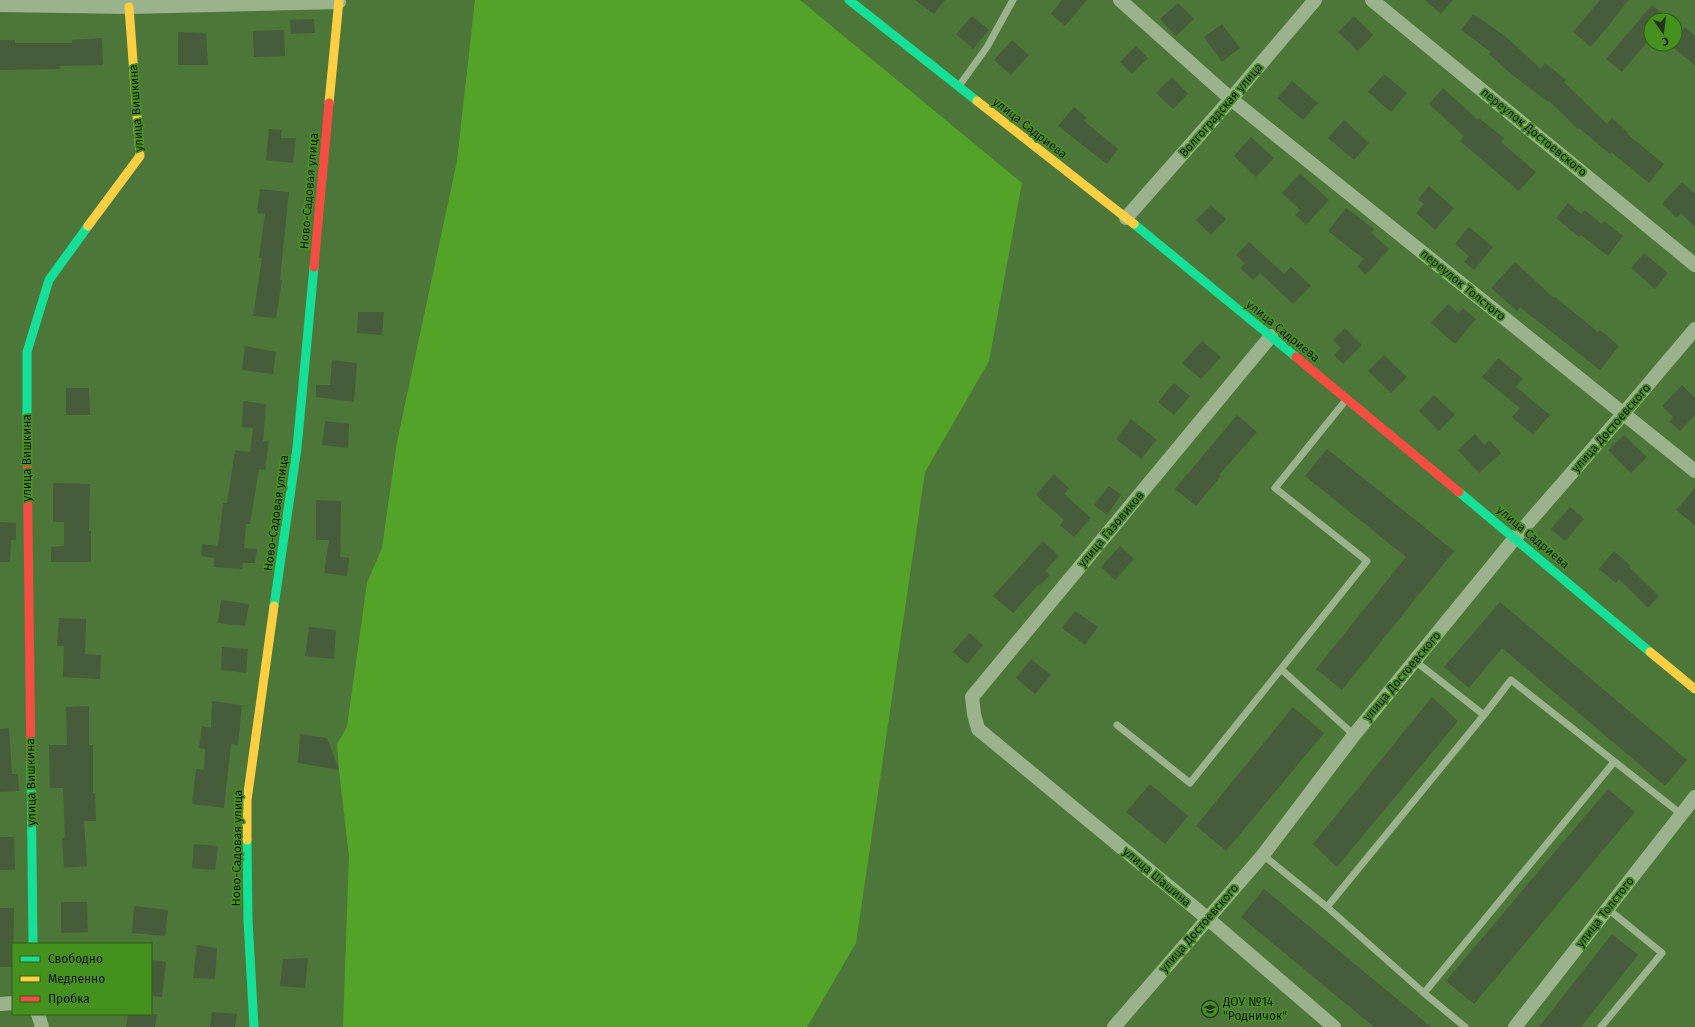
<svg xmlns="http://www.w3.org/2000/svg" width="1695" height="1027" font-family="'Fira Sans',sans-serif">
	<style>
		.green { fill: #54a329 }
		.building { fill: #475c3b }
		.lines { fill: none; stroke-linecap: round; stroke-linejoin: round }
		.lane { stroke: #9ab38d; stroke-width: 7 }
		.street { stroke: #9ab38d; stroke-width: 14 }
		.fast { stroke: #16e098; stroke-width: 9 }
		.slow { stroke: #ffcf43; stroke-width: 9 }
		.jam { stroke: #f24e42; stroke-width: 9 }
		.labels { text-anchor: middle; stroke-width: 3.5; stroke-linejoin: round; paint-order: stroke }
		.street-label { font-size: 12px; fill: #111; stroke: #45911e }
		.poi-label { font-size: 12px; fill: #111; stroke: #45911e; text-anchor: start }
	</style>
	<rect width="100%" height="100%" fill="#4d7738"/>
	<!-- green -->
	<path class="green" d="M475,0H800L1022,183L989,361L925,472L856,943L807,1027H343L349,856L339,770L337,744L347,727L367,583L382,548L397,442L457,161Z"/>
	<!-- building -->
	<path class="building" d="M915,0H945L934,14Z
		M1062,0H1087L1065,26L1051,14Z
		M1425,0H1453L1441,14Z
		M1600,0H1629L1591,47L1573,32Z
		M1178,3L1194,19L1176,36L1160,19Z
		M1652,5L1670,20H1651V37L1622,72L1606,59Z
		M1473,14L1505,36L1541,69L1545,63L1566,80L1564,82L1607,124L1612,118L1628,133L1627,134L1664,164L1649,183L1611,152L1610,154L1579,128L1578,129L1549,101L1548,102L1511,74L1489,54L1491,52L1461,30Z
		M972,16L989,30L973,49L956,34Z
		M1354,16L1373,35L1358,51L1338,32Z
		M314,19L315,33L291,34L290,20Z
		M1222,24L1240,48L1222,62L1204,37Z
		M1685,27L1695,36V65L1670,45L1675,44V39Z
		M284,30L285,56L254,57L253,31Z
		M178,32L206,33L208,65H178Z
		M102,38L103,65L60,66V69L0,70V40H15V43H72V40Z
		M1012,40L1029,55L1011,75L994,60Z
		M1136,46L1148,58L1132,74L1120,62Z
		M1384,74L1407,93L1391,112L1368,92Z
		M1172,77L1188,94L1173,109L1156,93Z
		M1292,81L1318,103L1303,120L1277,98Z
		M1443,88L1478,120L1479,118L1504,138L1501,142L1536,172L1519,191L1460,141L1464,136L1429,104Z
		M1074,107L1087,118L1084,121L1118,149L1107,164L1058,126Z
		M1344,120L1369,143L1354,160L1328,138Z
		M269,129L282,130L281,138H296L293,163L266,160Z
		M1251,137L1274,158L1256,177L1234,156Z
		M1300,173L1329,200L1306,225L1295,215L1300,210L1282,193Z
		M1682,182L1695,194V227L1681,213L1677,218L1662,204Z
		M1429,186L1454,208L1435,230L1416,213L1424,204L1418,199Z
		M260,189L289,192L280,280H282L276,318L253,316L262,258H259L265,214L257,213Z
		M1568,203L1581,214L1585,210L1601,224L1604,221L1623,236L1608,256L1581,235L1579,237L1556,218Z
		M1211,205L1226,219L1211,235L1196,220Z
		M1346,208L1374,229L1371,233L1389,249L1366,275L1357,266L1364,259L1328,231Z
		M1469,227L1493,247L1474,270L1464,262L1469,256L1455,244Z
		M1249,242L1284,274L1291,267L1311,286L1293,304L1260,273L1253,280L1240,268L1245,263L1236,255Z
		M1644,253L1668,273L1655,289L1631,268Z
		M1515,262L1554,298L1555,297L1598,332L1600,330L1619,346L1600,370L1520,307L1517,311L1491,288Z
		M1448,304L1458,313L1463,308L1476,319L1455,344L1431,323Z
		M358,312H384L382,335L357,333Z
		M1345,328L1362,345L1343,364L1334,355L1341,348L1333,340Z
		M1202,341L1221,357L1201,379L1182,363Z
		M245,346L276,352L273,374L242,370Z
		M1384,355L1407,377L1391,393L1368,371Z
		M1498,358L1523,379L1516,387L1550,415L1533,435L1512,417L1520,408L1482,377Z
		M332,360L357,363L354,402L316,397V385H330Z
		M1174,383L1190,396L1174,415L1158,402Z
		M1682,385L1695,398V415L1680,431L1670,422L1673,417L1662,406Z
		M66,388H89L90,415H66Z
		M1434,395L1455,415L1439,431L1419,411Z
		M243,401L266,404L263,441H269L265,470L259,469L250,524H246L244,548L257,549L255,563H243L242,569L214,567V558L201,556L202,544L218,546L223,503H227L235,450L250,452L253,428L242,427Z
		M1237,415L1257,432L1219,475L1221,476L1196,506L1175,489Z
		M1131,419L1157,440L1141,459L1116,439Z
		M325,421L349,424L348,448L322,445Z
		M1475,434L1484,445L1489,440L1501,453L1479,473L1458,450Z
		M1624,435L1647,457L1631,473L1608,450Z
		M1327,449L1454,551L1342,690L1316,669L1406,557L1305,476Z
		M1054,474L1069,488L1064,494L1091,518L1074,537L1060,525L1064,520L1036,495Z
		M53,483L90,484L89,531H91V562H51V547L64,546V522H53Z
		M1109,486L1121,495L1107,515L1094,505Z
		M1695,488V525L1676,510Z
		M316,500L341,501L340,557L349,558L347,576L324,573L329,540H316Z
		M1570,507L1584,519L1565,541L1551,529Z
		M0,522L16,523V540H11L10,562H0Z
		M1043,541L1059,556L1045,571L1050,575L1040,585L1039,584L1013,613L993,596Z
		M1120,546L1134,559L1115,580L1101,567Z
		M1614,551L1630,565L1629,567L1659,596L1648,608L1619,579L1616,583L1599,569Z
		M221,600L249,604L245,626L218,623Z
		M1500,602L1687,760L1665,786L1502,648L1469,688L1444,667Z
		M1075,611L1098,627L1085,645L1062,628Z
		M59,618L86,619L85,654L101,655L100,679L63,677L64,646H57Z
		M309,627L336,630L334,659L305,656Z
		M969,633L983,645L967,664L953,652Z
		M222,647L248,649L246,673L221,670Z
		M1031,659L1051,675L1035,694L1016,678Z
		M1432,697L1458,721L1337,867L1313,844Z
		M212,701L242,705L238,745L231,744L224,808L192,804L196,769L204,770L205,749L199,748L202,726L211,728Z
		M89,706V745H93V793H95L96,821H84L87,866L64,868L62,838H65L63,788H50L49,745H67L66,707Z
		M1293,707L1324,733L1226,851L1196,826Z
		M9,728L12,774H18L19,791L0,792V729Z
		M300,734L327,738L339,770L298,763Z
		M1150,784L1188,816L1165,844L1126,812Z
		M1608,789L1635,812L1474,1004L1446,981Z
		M0,837H14L15,870H0Z
		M194,844L218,846L215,870L192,868Z
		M1264,889L1431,1027H1374L1241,917Z
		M61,902H87L88,932L61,933Z
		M134,906L168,910L165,936L132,933Z
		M0,908H14L13,967H0Z
		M1612,934L1638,955L1581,1027H1539Z
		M197,945L217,948L215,979L193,978Z
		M308,958L305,988L280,986L283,959Z
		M151,960L166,962L162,997L151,996Z
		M212,1012L237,1014L235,1027H210Z
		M128,1014H157L155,1027H126Z"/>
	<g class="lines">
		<!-- lane -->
		<path class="lane" d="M959,86L987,47L1013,0
			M1346,400L1275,488L1367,561L1281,669L1354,735
			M1415,661L1484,715L1511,680L1681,814
			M1117,725L1190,783L1281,669
			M1263,855L1327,907
			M1424,993L1327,907L1484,715
			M1465,1027L1424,993L1614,762
			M1601,1027L1662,953L1608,909"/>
		<!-- street -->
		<path class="street" d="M1120,0L1231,99L1695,471
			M1372,0L1695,265
			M0,5L129,7L339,2
			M1126,218L1231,99L1315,0
			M1271,336L972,697L974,714L978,729L1207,918L1334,1027
			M0,1004L13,1003
			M38,1014L42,1027
			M1114,1027L1263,855L1354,735L1515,538L1623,414L1695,329
			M1515,1027L1695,797"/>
		<!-- fast -->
		<path class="fast" d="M849,0L977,101
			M1134,224L1296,357
			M27,441V352L49,280L88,226
			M1459,492L1650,652
			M274,606L297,448L314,267
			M31,764L33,944
			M247,840L248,920L254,1027"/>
		<!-- slow -->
		<path class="slow" d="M977,101L1134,224
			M329,103L339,0
			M88,226L140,156L129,7
			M1650,652L1695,689
			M247,840V800L274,606"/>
		<!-- jam -->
		<path class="jam" d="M314,267L329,103
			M1296,357L1459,492
			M27,441L31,764"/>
	</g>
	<!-- icons -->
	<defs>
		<g id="school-ring" transform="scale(0.9)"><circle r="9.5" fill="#45911e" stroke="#26351f" stroke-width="1.5"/><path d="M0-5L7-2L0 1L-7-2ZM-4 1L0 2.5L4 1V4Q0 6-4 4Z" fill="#26351f"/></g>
	</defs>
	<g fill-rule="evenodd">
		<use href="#school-ring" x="1210" y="1009"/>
	</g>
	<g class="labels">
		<!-- street labels -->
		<g class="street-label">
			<text transform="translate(136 108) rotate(-94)" y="4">улица Вишкина</text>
			<text transform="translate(1221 110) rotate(-49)" y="4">Волгоградская улица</text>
			<text transform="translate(1030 128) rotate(38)" y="4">улица Садриева</text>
			<text transform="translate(1534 132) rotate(39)" y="4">переулок Достоевского</text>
			<text transform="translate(309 191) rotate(-85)" y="4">Ново-Садовая улица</text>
			<text transform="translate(1463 285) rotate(39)" y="4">переулок Толстого</text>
			<text transform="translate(1283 331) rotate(39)" y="4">улица Садриева</text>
			<text transform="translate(1611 428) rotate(-49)" y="4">улица Достоевского</text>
			<text transform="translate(27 458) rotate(-90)" y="4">улица Вишкина</text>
			<text transform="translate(276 513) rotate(-82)" y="4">Ново-Садовая улица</text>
			<text transform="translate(1111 529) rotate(-50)" y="4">улица Газовиков</text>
			<text transform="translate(1533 537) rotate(40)" y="4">улица Садриева</text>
			<text transform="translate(1402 676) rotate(-50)" y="4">улица Достоевского</text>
			<text transform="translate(31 782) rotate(-91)" y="4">улица Вишкина</text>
			<text transform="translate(237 848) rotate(-89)" y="4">Ново-Садовая улица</text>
			<text transform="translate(1157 877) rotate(40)" y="4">улица Шашина</text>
			<text transform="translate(1605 912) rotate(-52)" y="4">улица Толстого</text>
			<text transform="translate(1199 928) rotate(-49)" y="4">улица Достоевского</text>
		</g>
		<!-- poi labels -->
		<g class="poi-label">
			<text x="1223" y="1006">ДОУ №14<tspan x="1223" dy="14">"Родничок"</tspan></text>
		</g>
	</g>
	<!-- legend -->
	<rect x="12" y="943" width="140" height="72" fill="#45911e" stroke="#305e19"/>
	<rect x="20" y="956" width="20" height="6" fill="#16e098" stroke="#305e19"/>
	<text x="48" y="963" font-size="12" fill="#111111">Свободно</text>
	<rect x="20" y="976" width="20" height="6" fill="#ffcf43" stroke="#305e19"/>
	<text x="48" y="983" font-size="12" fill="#111111">Медленно</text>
	<rect x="20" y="996" width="20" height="6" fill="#f24e42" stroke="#305e19"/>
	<text x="48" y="1003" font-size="12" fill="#111111">Пробка</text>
	<!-- north arrow -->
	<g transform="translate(1663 32) rotate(166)"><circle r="19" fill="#45911e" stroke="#305e19"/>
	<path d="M0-3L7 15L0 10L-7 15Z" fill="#26351f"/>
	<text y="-6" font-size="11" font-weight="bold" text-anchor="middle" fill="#111111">С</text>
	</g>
</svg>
